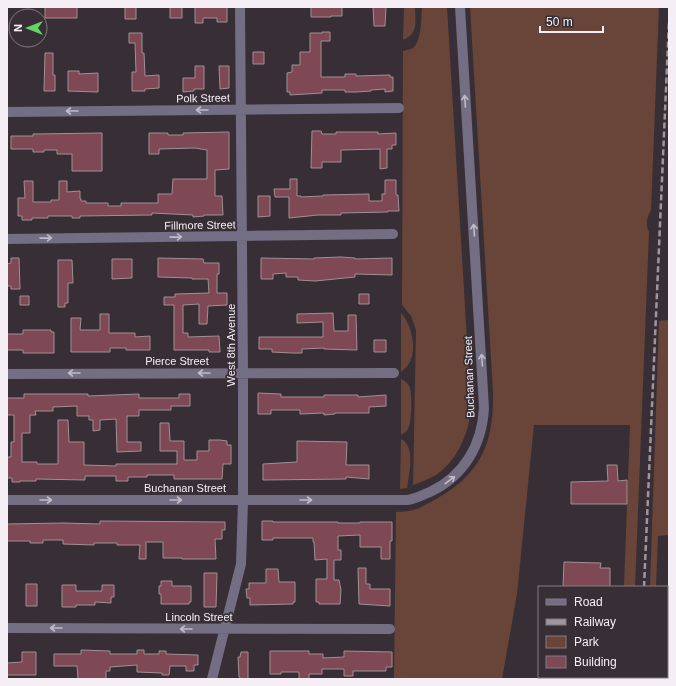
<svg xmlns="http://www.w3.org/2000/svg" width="676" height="686" font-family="Helvetica,sans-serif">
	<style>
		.green { fill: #684538 }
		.building { fill: #7e4854; stroke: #a09093 }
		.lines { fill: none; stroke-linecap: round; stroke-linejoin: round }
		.minor { stroke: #746e84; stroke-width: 10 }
		.rail { stroke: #9e969c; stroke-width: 2.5; stroke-dasharray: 6 3; stroke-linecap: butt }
		.oneway { stroke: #c1bbc7 }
		.labels { text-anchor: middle; stroke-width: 3.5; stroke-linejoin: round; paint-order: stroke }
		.street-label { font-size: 11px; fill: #f5eef4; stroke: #382f36 }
	</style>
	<rect width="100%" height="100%" fill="#382f36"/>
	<!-- green -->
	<path class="green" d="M404,7H415C415,22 419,33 403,40Z
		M422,7H447L471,406C470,431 458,460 436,475C429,479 421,482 413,485L416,330L411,316L402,305L403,51C407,50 413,49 415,46C422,36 421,18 422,7Z
		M470,7H659L651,210C647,218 645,224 649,232L635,587H624L630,425H534L517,594L502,679H394L396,512C416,511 418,509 436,499C481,474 494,443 493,392Z
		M401,313C412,325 418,351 408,365C407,367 403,370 401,372Z
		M667,320H669V522L668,535L658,536L656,587H650L659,321Z
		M401,379C405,381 408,383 410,388C412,396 412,422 408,429C406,432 404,433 401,435Z
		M401,439C416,446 409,474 407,488L400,489Z"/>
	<!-- building -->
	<path class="building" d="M45,7H77V18H45Z
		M125,7H136V19H125Z
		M170,7H182V18H170Z
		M195,7H227V22H217V18H203V23H195Z
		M311,7H342V16H331V17H311Z
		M373,7H386L385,26H374Z
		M322,32H330V41H321V77H345V74H356V76L390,75V77H393V91L385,92V89L371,90V91L356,92H345V90H322V93L290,95V92H287V73L292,72V65H300V52H310V33H322Z
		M129,33H142V53H144L145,76L159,75V88L145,89V91H132V72H136L135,43H129Z
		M253,52H264V64H253Z
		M45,53H53V75H55V91H44Z
		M195,66H204V89H194V91L183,92V78H195Z
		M219,66H229V88L220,89Z
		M68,71H79V74L98,73V92L68,91Z
		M312,131H321L322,134H336V132H378V134L396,133V145H392V149H387V168L380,169V149L341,150V162H322V168H311Z
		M229,132V169L215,170V196H222L223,215H204V216L193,217V215L152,213V215L80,216V218H72V216H48V218H32V220H22V216H18V198H25L24,181H33V202H51V200H59V181H67V192L80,191V199H81V201H86V203H108V206H121V203H158V194H172L173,179H207V150L195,148L159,149V154H149V133H168V135H183V133Z
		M102,133V171H72V154H57V150H44V152H33V149H11V136H33V134Z
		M290,179H297V196H301V197L323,196V195L369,194V201H382V194H385V180H396V195H398L399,211H388V212L341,213V215H318L289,218V197H275L274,189H290Z
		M258,196H270V216L258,217Z
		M341,257L355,258V259L392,258V275L355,274V277L315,281L298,280V277H286V273L273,274V279H261V258L314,259V258Z
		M11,258H19L20,289H11V286H7V264L11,263Z
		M158,258L203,259L204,263H219V274H217V293H227V305L208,306L207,324H199V304L183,305V333H188V337L219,336L220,352H209V350H174V305H164V297H175V294L209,293L208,279H192V278L158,277Z
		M112,259H132V278L112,279Z
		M58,260H72L73,283H68V303H65V307H58Z
		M359,294H369V304H359Z
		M20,296H29V305H20Z
		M333,313L334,331H348V315H356L357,350L324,349V348L302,349V353H292L272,352V349H259V337H323V322L297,323V314Z
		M100,314H109V333H135V337L150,336V350H126V348H110V352H71V318H81L80,330H100Z
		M23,330H51V332H54V353H23V350H7V334H23Z
		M374,340H386V352H374Z
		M258,393L281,394V397H324V395H358V397L386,395V406L369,407V413H335V414L324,415V413L300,414V410H271V414H258Z
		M24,394H88V396L139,394V398H179V394H190V406H171V410H139V416H127V442H141V451L117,452L116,419L100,420V430L93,431V420H89V416H77V406L53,407V411H35L36,415H30V433H22V462H37V464H58V420H68L69,442H84V465L116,466V464H177V451H160V423H169L170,441H184V460H197V451H209V440H220L227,441V445H231V464H223L222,479H174V475H147V477H128V481H116V476H85V480L36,479V481H20V482H12V478H7V457H11V442H14V415H7V398H24Z
		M297,441L347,442L346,465H369V479L346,477V479L263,480V464L297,462Z
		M607,465H617L618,481L627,480V504H571V482L608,481Z
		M100,521L225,522V530H222V539H215L216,559H182V558H163V542H146V559H139L140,545H117V543H94V545L63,544V540H43V543H30V541H7V524L63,523L100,524Z
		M262,521H273V522H338V523H360V522H392V541H390V559H381V547H360V535L338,536V550H341V560H334V580H339L341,590L340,604H319V602H316V579H327V559L315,560L314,542H313V538H273V540H262Z
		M564,562L601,563L600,568H610V587H563Z
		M358,568H366V584H370V589H390V606L359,604Z
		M266,569H278L279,582H295V602H293V604L250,605V598H247L246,589H249V583H266Z
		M204,573H217L216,607H204Z
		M161,581H172V586H191V602H189V604H161V594H159V586H161Z
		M26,584H37V606H26Z
		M62,585H76V591H102V585H114V597H111V603L95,602V605H76V607H62Z
		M81,650L110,651V654H137V650H144V654H159V651H166V654L198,655V665H194V671H186V666H170L169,675H162V673L137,672V665L110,667V671H106V679H78L77,666H54V654H81Z
		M270,651H309V654H323V658L344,657V651L392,652V667H386V671H353V676H344V669H322V674H309V679H299V672H281V674H270Z
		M22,652H36V675H7V663L22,662Z
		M241,652H248V679H240V677H239L238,657H240Z"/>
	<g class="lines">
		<!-- minor -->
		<path class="minor" d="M7,112L399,108
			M7,239L393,234
			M7,374L394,373
			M7,500H407C415,499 422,495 430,492C464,476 482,445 484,408L460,7
			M7,628L390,629
			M212,679L241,564L243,501V373L240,7"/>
		<!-- rail -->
		<path class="rail" d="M644,587L669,21
			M640,679V677"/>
	</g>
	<!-- one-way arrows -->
	<defs><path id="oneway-shaft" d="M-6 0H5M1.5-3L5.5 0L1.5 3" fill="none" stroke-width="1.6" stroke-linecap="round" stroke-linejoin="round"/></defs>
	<g class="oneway">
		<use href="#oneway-shaft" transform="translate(465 101) rotate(-94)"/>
		<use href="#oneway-shaft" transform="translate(202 110) rotate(180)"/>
		<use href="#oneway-shaft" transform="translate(72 111) rotate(180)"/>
		<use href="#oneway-shaft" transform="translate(474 230) rotate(-94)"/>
		<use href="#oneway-shaft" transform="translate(176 237) rotate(-1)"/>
		<use href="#oneway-shaft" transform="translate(46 238) rotate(-1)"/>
		<use href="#oneway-shaft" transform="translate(482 360) rotate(-94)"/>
		<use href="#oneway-shaft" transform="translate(74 373) rotate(180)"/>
		<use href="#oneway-shaft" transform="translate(204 373) rotate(180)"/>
		<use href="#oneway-shaft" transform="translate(450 480) rotate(-37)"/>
		<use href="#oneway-shaft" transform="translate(46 500)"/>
		<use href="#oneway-shaft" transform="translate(176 500)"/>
		<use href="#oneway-shaft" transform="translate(306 500)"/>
		<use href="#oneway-shaft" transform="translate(56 628) rotate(-180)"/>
		<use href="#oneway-shaft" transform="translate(186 629) rotate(-180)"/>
	</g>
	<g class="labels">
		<!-- street labels -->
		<g class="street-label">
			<text transform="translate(203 98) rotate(-1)" y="4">Polk Street</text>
			<text transform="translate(200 225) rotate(-1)" y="4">Fillmore Street</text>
			<text transform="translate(231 345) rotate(-90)" y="4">West 8th Avenue</text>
			<text x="177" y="365">Pierce Street</text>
			<text transform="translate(469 377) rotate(-92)" y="4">Buchanan Street</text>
			<text x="185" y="492">Buchanan Street</text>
			<text x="199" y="621">Lincoln Street</text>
		</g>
	</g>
	<!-- border -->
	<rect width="676" height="686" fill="none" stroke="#f5eef4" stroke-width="16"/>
	<!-- legend -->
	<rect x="538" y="586" width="130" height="92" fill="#382f36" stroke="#847b82"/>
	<rect x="546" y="599" width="20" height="6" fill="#746e84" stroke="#847b82"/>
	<text x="574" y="606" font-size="12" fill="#f5eef4">Road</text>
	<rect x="546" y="619" width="20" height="6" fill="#9e969c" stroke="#847b82"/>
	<text x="574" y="626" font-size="12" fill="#f5eef4">Railway</text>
	<rect x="546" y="636" width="20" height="12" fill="#684538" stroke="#847b82"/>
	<text x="574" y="646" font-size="12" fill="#f5eef4">Park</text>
	<rect x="546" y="656" width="20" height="12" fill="#7e4854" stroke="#847b82"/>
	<text x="574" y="666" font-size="12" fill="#f5eef4">Building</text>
	<!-- north arrow -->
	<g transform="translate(28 28) rotate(270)"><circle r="19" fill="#382f36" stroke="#847b82"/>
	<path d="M0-3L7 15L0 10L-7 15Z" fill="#64d467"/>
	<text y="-6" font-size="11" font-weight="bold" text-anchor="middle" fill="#f5eef4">N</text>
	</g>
	<!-- scale -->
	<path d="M540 26v6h63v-6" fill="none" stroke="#f5eef4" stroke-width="2"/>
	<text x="546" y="26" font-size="12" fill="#f5eef4" stroke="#382f36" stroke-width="3" paint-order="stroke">50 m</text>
</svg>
